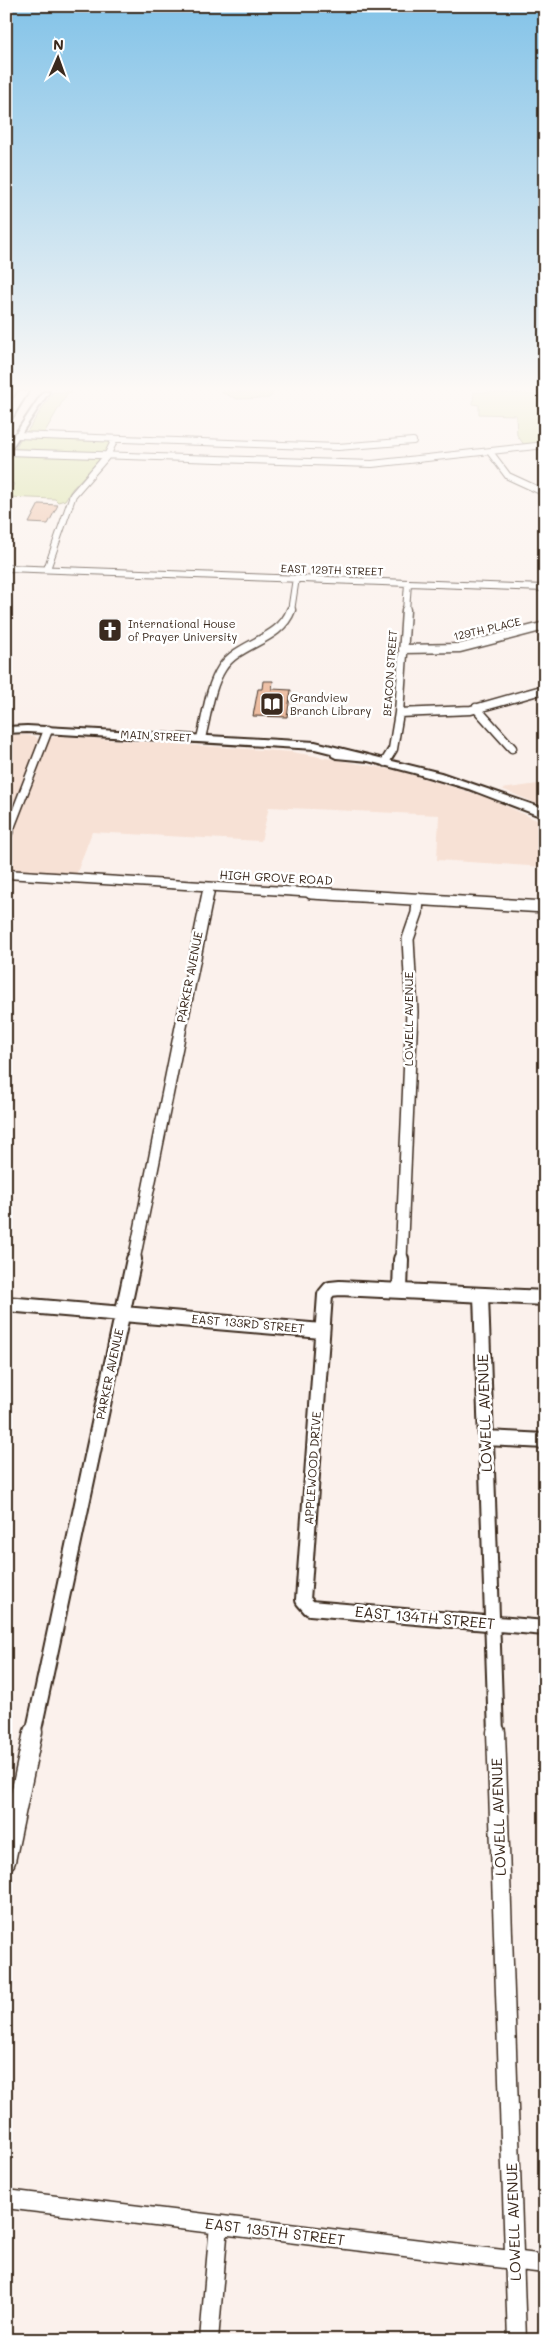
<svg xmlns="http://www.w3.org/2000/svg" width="551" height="2346" font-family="Mali,sans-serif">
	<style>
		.built { fill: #f7e1d5 }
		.green { fill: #cfdb8f; stroke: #858256 }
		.building { fill: #edbb9e; stroke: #3b2a1e }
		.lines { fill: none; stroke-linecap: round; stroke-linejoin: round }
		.minor-far4-casing { stroke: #3b2a1e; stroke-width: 8 }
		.minor-far3-casing { stroke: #3b2a1e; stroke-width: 11 }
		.minor-far2-casing { stroke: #3b2a1e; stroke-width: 14 }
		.minor-far1-casing { stroke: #3b2a1e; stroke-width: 18 }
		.minor-casing { stroke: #3b2a1e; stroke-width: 21 }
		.tertiary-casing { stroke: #3b2a1e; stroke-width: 4 }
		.secondary-casing { stroke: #3b2a1e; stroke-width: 4 }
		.motorway-casing { stroke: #3b2a1e; stroke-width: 4 }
		.minor-far4 { stroke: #fff; stroke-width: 6 }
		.minor-far3 { stroke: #fff; stroke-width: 8 }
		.minor-far2 { stroke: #fff; stroke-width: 11 }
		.minor-far1 { stroke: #fff; stroke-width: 14 }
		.minor { stroke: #fff; stroke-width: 18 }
		.tertiary { fill: #fff; fill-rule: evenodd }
		.secondary { fill: #fff; fill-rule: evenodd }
		.motorway { fill: #fff; fill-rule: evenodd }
		.labels { text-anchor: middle; stroke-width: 5; stroke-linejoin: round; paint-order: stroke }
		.far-street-label { font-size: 11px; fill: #3b2a1e; stroke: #fff }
		.far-poi-label { font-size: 11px; fill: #3b2a1e; stroke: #fff; text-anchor: start }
		.street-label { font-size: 12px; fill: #3b2a1e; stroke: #fff }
		.near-street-label { font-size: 15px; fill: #3b2a1e; stroke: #fff }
	</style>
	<rect width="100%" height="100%" fill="#fbf1ec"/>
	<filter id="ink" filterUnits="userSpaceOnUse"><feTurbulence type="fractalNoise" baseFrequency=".02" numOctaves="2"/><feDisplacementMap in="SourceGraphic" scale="10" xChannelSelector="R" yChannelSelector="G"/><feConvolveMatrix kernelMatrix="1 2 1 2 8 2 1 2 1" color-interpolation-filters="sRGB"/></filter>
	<g filter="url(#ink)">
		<!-- built -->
		<path class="built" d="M6,734L35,736L39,741L6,822Z
			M57,736L292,752L400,771L489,798L541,822L545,834V867L437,860L439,815L269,807L261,841L92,832L76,875L6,870V846L48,739Z
			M545,783V807L502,789Z"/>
		<!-- green -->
		<path class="green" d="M53,392H72H68L43,435L26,433Z
			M220,392H274L269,398L237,399Z
			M474,392L545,395V444L525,446L517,435L516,415L479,414V405L473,404Z
			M21,438L109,441L110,443L105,453L14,450Z
			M15,454L97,458L99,460L72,489L65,500L58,502L55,499L7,497L14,484L6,480V462L10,455Z"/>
		<!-- building -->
		<path class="building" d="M39,504L58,505L48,524L29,523Z
			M263,681H273L272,689L291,690L287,717L253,716L258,689H262Z"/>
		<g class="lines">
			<!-- minor-far4 casing -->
			<g class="minor-far4-casing">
				<path id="minor-far4" d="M17,435L338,447L413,441
					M7,452L372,464L545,445
					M490,452L508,476L545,493
					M6,568L545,588
					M47,569L73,495L107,456L115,439
					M291,611L296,578
					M406,611L408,583"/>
			</g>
			<!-- minor-far3 casing -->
			<g class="minor-far3-casing">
				<path id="minor-far3" d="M403,649L460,648L545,626
					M476,708L512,748
					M399,713L471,710L545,689
					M201,738C207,716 209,688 222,668C239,642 280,641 291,610
					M385,762L393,749L399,713L406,610
					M6,838L48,730
					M6,874L332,894
					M208,894L209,887"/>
			</g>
			<!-- minor-far2 casing -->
			<g class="minor-far2-casing">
				<path id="minor-far2" d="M311,893L545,907
					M134,1260L208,893
					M401,1260L412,1012L408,939L417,913L418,899"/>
			</g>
			<!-- minor-far1 casing -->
			<g class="minor-far1-casing">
				<path id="minor-far1" d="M400,1291L401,1259
					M481,1295L496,1734
					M545,1298L340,1288L330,1289L325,1295L303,1600L310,1608L545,1628
					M6,1304L322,1331
					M486,1438L545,1441
					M33,1734L134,1259"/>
			</g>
			<!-- minor casing -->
			<g class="minor-casing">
				<path id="minor" d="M496,1732L517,2340
					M6,1861L33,1732
					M6,2199L545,2264
					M209,2340L219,2225"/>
			</g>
			<!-- tertiary casing -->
			<g class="tertiary-casing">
				<path id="tertiary" d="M43,392H49L6,456V448Z"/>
			</g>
			<!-- secondary casing -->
			<g class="secondary-casing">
				<path id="secondary" d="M27,726L315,742L441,773L545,809V818L469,789L414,773L368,761L336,758L332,756L331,753L315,749L27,732L6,733V727Z"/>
			</g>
			<!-- motorway casing -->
			<g class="motorway-casing">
				<path id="motorway" d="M18,392H28L10,421L6,422V411Z"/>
			</g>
			<!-- minor-far4 -->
			<use href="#minor-far4" class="minor-far4"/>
			<!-- minor-far3 -->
			<use href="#minor-far3" class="minor-far3"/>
			<!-- minor-far2 -->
			<use href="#minor-far2" class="minor-far2"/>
			<!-- minor-far1 -->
			<use href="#minor-far1" class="minor-far1"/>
			<!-- minor -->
			<use href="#minor" class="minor"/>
			<!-- tertiary -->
			<use href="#tertiary" class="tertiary"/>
			<!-- secondary -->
			<use href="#secondary" class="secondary"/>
			<!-- motorway -->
			<use href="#motorway" class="motorway"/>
		</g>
	</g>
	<!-- sky -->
	<linearGradient id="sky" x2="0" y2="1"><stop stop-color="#83c3e8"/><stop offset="0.54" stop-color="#fdf9f6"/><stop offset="1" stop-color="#fdf9f6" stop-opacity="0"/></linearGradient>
	<rect width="551" height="720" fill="url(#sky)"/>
	<!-- icons -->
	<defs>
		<g id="church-square" transform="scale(1.25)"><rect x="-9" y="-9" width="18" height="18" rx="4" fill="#3b2a1e" stroke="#fff"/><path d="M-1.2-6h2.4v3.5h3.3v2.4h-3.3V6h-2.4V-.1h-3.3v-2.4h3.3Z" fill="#fff"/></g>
		<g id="library-square" transform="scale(1.25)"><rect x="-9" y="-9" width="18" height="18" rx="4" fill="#3b2a1e" stroke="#fff"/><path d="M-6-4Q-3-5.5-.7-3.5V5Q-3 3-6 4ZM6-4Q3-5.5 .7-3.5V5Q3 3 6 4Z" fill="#fff"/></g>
	</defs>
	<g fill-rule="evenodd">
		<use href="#church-square" x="110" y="630"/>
		<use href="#library-square" x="272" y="704"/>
	</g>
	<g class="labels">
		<!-- far-street labels -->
		<g class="far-street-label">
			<text transform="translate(332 570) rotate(2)" y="4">EAST 129TH STREET</text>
			<text transform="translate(487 629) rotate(-13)" y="4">129TH PLACE</text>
			<text transform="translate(390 673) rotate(-86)" y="4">BEACON STREET</text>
			<text transform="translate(156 736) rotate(3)" y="4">MAIN STREET</text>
		</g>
		<!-- far-poi labels -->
		<g class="far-poi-label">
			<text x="128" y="628">International House<tspan x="128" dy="13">of Prayer University</tspan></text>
			<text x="290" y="702">Grandview<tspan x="290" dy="13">Branch Library</tspan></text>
		</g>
		<!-- street labels -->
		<g class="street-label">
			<text transform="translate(276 878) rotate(3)" y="4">HIGH GROVE ROAD</text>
			<text transform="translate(190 977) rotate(-79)" y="4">PARKER AVENUE</text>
			<text transform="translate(409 1019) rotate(-90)" y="4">LOWELL AVENUE</text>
			<text transform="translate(248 1324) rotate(5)" y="4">EAST 133RD STREET</text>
			<text transform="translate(110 1374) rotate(-78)" y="4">PARKER AVENUE</text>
			<text transform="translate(313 1468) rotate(-86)" y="4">APPLEWOOD DRIVE</text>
		</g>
		<!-- near-street labels -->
		<g class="near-street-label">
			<text transform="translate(485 1413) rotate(-92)" y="5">LOWELL AVENUE</text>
			<text transform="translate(425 1618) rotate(5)" y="5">EAST 134TH STREET</text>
			<text transform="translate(499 1817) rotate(-92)" y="5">LOWELL AVENUE</text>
			<text transform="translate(514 2222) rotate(-92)" y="5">LOWELL AVENUE</text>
			<text transform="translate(275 2232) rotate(7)" y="5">EAST 135TH STREET</text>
		</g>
	</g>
	<!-- margin -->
	<rect width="551" height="2346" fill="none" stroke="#fff" stroke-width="25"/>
	<rect x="12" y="12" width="526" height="2321" fill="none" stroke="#3b2a1e" stroke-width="2" filter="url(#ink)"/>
	<!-- north arrow -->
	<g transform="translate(58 58) rotate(2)" stroke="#ffffff" stroke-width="4" paint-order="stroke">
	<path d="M0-4L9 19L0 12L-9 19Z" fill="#3b2a1e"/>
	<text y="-8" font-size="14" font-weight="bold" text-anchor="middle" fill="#3b2a1e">N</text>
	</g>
</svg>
